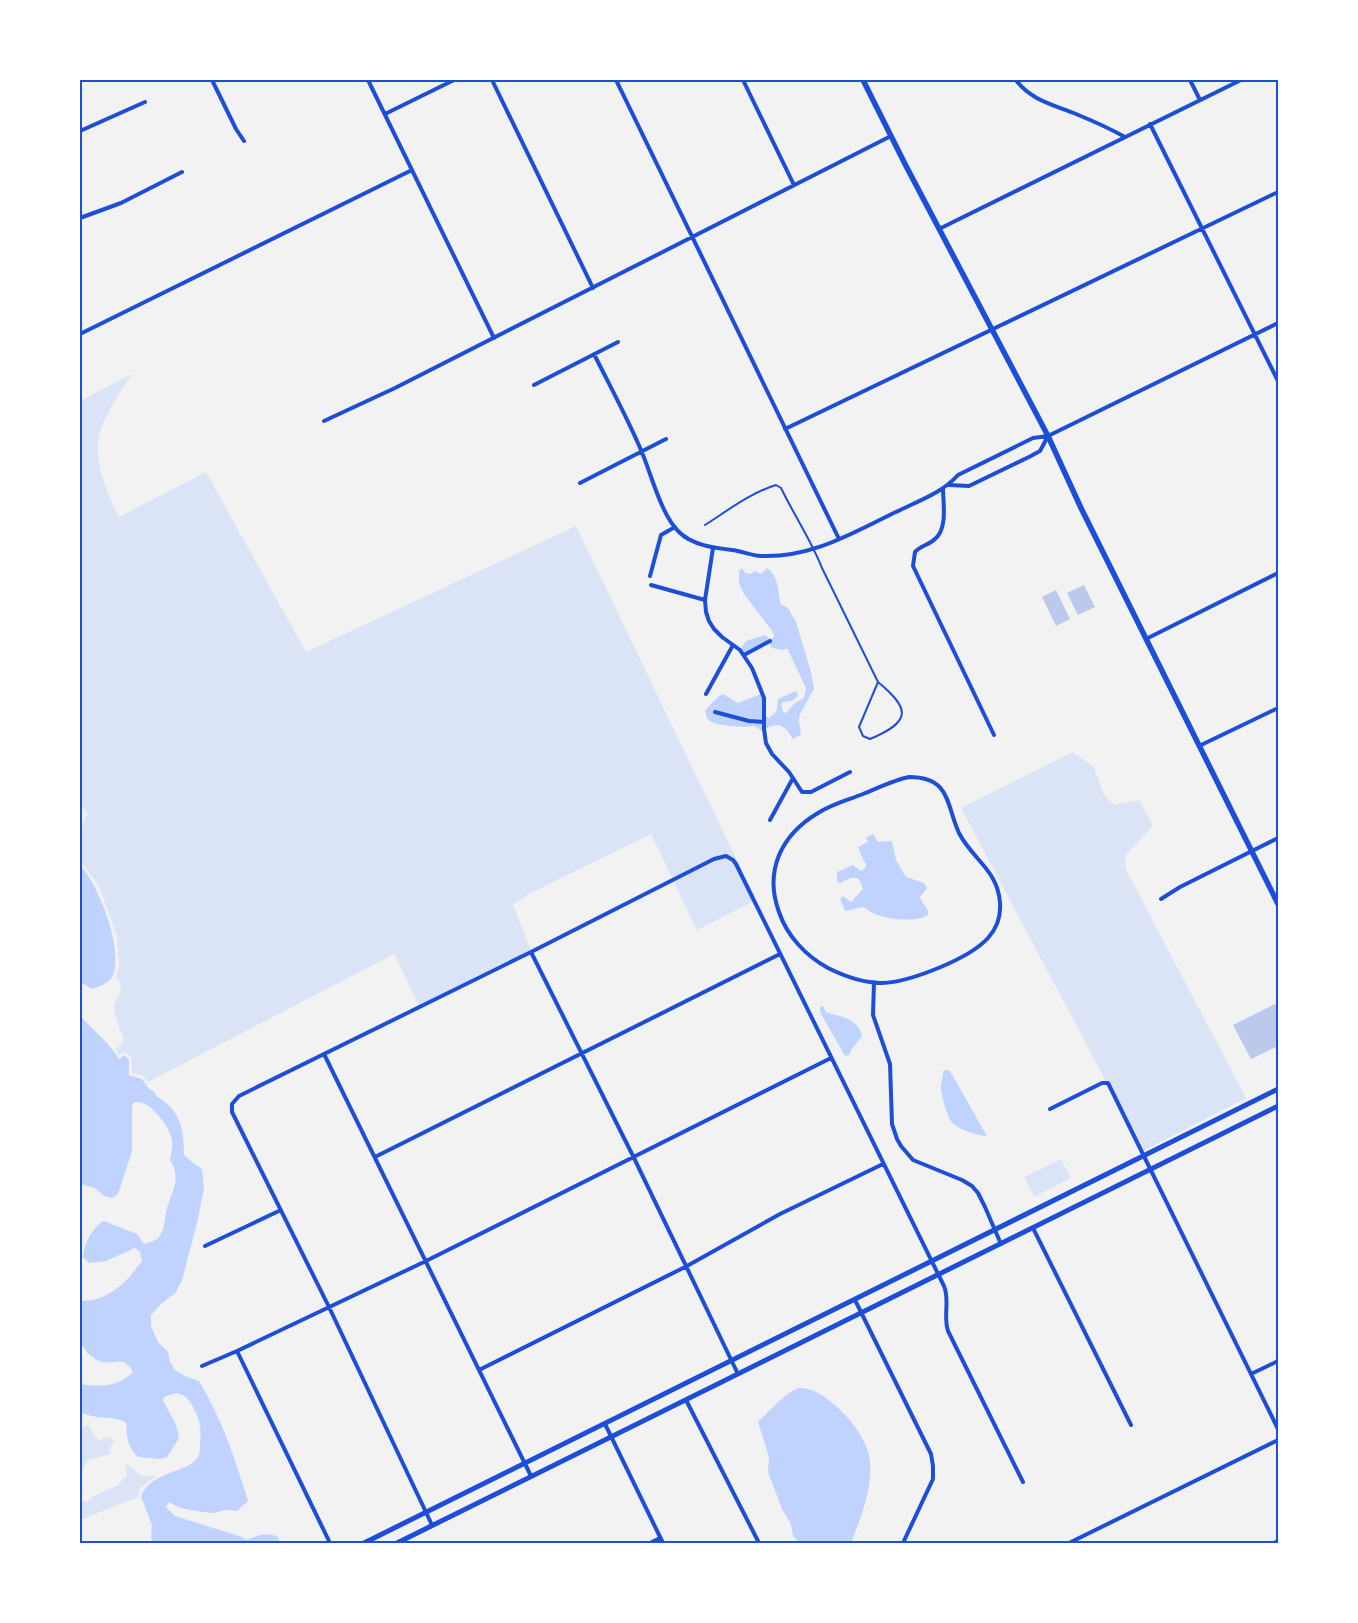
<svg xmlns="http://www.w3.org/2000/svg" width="1358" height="1623" font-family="'Titillium Web',sans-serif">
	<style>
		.green { fill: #dbe4f7 }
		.water { fill: #bfd3fe }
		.building { fill: #bdc9ec }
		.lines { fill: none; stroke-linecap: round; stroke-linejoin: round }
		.service { stroke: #1d4ed8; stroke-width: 2 }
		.minor { stroke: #1d4ed8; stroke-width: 4 }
		.secondary { stroke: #1d4ed8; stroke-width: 5 }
		.primary { stroke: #1d4ed8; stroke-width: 5.5 }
		.neatline { fill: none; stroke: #1d4ed8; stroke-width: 2 }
	</style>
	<rect width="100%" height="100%" fill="#f2f2f2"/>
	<!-- green -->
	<path class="green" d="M132,374C121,391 106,413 100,432C92,458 107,494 119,517L206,472L306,652L576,526L756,900L697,930L651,834L529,894L513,905L531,950L419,1005L394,954L148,1082L143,1076L132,1073L131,1056L124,1052L119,1055L116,1050L124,1040L115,1014L114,1004L119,996L121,984L116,977L119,968L117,936L99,886L80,861V828L88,814L80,804V401Z
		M1073,752L1094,767L1104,795L1114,805L1139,800L1153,826L1125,856L1126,870L1246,1098L1143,1151L961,808Z
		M1061,1159L1071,1178L1034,1197L1024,1177Z
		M87,1425C93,1429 93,1435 99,1440L111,1437L114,1442L109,1449L111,1454L88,1460L80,1475V1430Z
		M128,1464C141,1474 138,1479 157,1475L140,1488L138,1497L80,1520V1494L82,1501L87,1502L94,1496L118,1485L127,1475L125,1465Z"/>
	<!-- water -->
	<path class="water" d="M742,568L745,573L751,574L755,571L761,574L767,568C780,578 777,590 781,604L788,608L796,622L811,672L814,689L800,714L799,720L801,735L793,739L786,729L779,725L771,726L762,731L755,726C746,728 717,726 710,721C706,718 706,714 705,710L719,696L723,694L738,703L761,694L765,695V716L769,718C780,710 776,710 778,699L796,691L798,696C794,701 789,702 783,702L781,705L783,712L786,713L795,703L804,698L806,688L787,648L783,650L772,648L769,642L742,655L741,649L746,641L765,635L767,637L772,639L774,636L773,632L744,594L739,583V571Z
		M873,834L878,842L892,841L896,860L906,877L924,883L927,888L920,897C922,905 929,906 928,915C915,924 875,919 864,907L845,911L840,899L843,896L851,902L863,889L859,879C850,875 847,881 839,883L837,881V872L853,865L861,871L866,867V864L863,859L858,847L868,842L866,838Z
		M80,865C99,885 125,952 112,977C108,984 99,986 92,989L80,982Z
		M823,1006L826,1012C841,1017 858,1018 862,1036L851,1050L849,1055L845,1056L820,1012V1007Z
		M80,1016L109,1045L120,1060L123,1055L129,1059V1075L142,1079L149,1089L155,1092L156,1096C180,1109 184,1128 184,1155L192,1162L202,1169L204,1188L198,1219L182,1280L176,1292L160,1305L151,1315V1326L158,1342L168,1352L170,1362L175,1370L187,1377L199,1381C222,1419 235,1459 248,1501L237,1511L225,1510L214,1513L202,1512L180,1508L169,1502L166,1507L175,1516L242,1537L246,1540C257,1536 266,1531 278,1537L280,1543H153L151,1537L152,1525L141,1496C152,1469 191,1474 199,1455C200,1452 200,1447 200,1444C201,1433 201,1423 196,1413C191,1403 188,1395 176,1393L164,1397L163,1400L176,1425L179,1438L167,1457L160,1459L138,1457C126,1444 128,1440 126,1423C116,1415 94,1420 80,1412V1384C100,1387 118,1387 133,1372C123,1352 112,1368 97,1360C91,1357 84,1349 80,1343V1301C109,1301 126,1283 142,1261L140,1252L135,1248L106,1261L89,1263L83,1257C84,1244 93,1226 104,1221L137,1234L144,1244C148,1243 155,1241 158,1238C165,1230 164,1222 166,1212C170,1193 183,1180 170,1160C171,1154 173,1146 172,1140C170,1127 148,1096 133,1103L132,1108V1151L118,1194L112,1198L104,1196L95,1188L80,1184Z
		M946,1070L950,1071L987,1136C978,1136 956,1129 951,1121C946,1113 943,1099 941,1090C940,1084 944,1077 943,1071Z
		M799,1388C814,1388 826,1397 836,1406C848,1416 860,1432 866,1446C878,1475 862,1515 851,1543H800L793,1536L791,1524L782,1509L768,1472L769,1457L758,1422C767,1414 788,1390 799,1388Z"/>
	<!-- building -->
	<path class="building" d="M1084,585L1095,607L1078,615L1067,593Z
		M1056,590L1070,619L1056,626L1042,597Z
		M1275,1004L1278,1011V1046L1251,1059L1233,1025Z"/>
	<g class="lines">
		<!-- service -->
		<path class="service" d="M705,525C727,511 750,493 776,485L781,488C794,515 811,540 822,568L878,682
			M878,682C912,710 910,722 870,739L863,736L859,727Z"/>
		<!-- minor -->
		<path class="minor" d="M212,80L236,129L244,141
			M368,80L494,338
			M492,80L593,288
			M616,80C691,233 764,387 839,539
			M743,80L794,185
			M1016,80C1030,100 1054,105 1076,114C1093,121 1109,128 1125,137
			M1190,80L1200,100
			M385,114L454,80
			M1150,124L1278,381
			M80,131L145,102
			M80,218L121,203L182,172
			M939,229L1241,80
			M80,334L412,170
			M594,354C610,386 627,417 641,450C651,473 661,515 679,532C692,545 714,548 732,550C742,551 751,556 761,556C812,558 852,533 896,512C918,501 942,493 958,475L1033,438L1048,436L1278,323
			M534,385L618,342
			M324,421L395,388L891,136
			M785,429L1278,192
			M580,483L666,439
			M949,485L969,486L1029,457L1040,451L1048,436
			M943,488C943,503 948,528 935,539C929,545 920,546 915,552L913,566L994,735
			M713,548L705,600L706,612L709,621L714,629L722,637L740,650L752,668L764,698V729L766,743L772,754L789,772L802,792H811L850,772
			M650,576L661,535L675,527
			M651,585L705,600
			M1146,639L1278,573
			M744,655L770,641
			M706,694L733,645
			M715,712L749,721L764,722
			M1199,746L1278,708
			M909,777C951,777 946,805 959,833C972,859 998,870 1000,903C1001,916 997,928 988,938C969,959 910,982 882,983C864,983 844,976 828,968C806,956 787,936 779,912C764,871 781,835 818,813C832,804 848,800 863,794C878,788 894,780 909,777Z
			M770,820L793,778
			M1161,899L1180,887L1278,838
			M531,952L634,1158L738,1374
			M874,982L873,1015L890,1064L892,1124L897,1139L901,1146L913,1160L962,1180L972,1186L978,1193L985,1207L1001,1244
			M324,1054L531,1476
			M1050,1109L1102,1083H1108L1278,1429
			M375,1157L780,954
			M1033,1228L1131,1425
			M205,1246L281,1210
			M855,1300L931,1454L933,1466V1479L903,1543
			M237,1351L329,1541
			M202,1366L237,1351L426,1261L831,1058
			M479,1370L687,1266L780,1214L883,1164
			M1251,1374L1278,1361
			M686,1400L759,1543
			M605,1424L663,1543
			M432,1525L329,1307L232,1112V1104L239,1096L531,952L714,859L726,856L733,860L736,864L944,1286C950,1300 943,1316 948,1331L1023,1482
			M650,1543L660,1538
			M1069,1543L1278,1440
			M1274,1543L1278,1541"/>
		<!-- secondary -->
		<path class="secondary" d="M364,1543L1278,1089
			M397,1543L1278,1106"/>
		<!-- primary -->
		<path class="primary" d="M863,80L905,164L1048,436L1081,508L1278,904"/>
	</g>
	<!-- border -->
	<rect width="1358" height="1623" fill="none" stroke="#ffffff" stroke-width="162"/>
	<rect x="81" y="81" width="1196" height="1461" class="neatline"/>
</svg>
